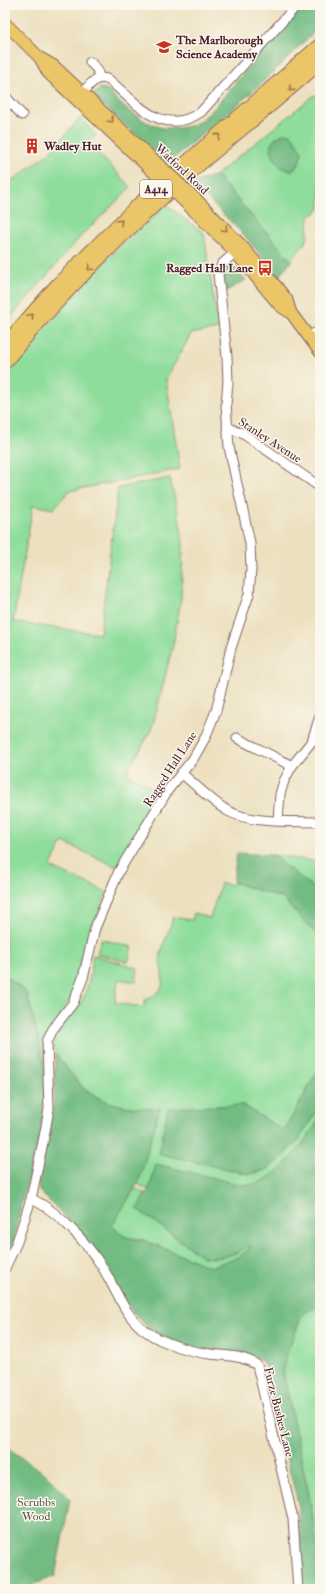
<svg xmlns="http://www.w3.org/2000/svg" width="325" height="1594" font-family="'IM FELL Double Pica',serif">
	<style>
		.green { fill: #8edd9b; stroke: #6c7e63 }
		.forest { fill: #72bc83; stroke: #5e6e57 }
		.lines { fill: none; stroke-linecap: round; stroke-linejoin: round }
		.minor-casing { stroke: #83635f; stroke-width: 11 }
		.major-casing { stroke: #83635f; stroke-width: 13 }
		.highway-casing { stroke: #83635f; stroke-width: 15 }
		.minor { stroke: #fff; stroke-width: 9 }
		.major { stroke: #ebc669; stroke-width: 11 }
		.highway { stroke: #ebc669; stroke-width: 13 }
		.major-bridge-casing { stroke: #83635f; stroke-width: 13; stroke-linecap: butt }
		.major-bridge { stroke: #ebc669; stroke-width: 11 }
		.oneway { stroke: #9a724a }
		.labels { text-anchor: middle; stroke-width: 3; stroke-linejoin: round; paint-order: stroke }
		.shield { fill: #fbf7ec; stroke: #7f6065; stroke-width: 1 }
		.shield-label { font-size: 11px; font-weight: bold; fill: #4a1f2b }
		.poi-label { font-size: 12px; font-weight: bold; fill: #4a1f2b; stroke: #fbf7ec; text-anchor: start }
		.street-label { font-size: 12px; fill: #4a1f2b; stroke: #fbf7ec }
		.park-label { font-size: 12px; fill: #5e584d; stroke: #fbf7ec }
	</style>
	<rect width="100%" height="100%" fill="#fbf7ec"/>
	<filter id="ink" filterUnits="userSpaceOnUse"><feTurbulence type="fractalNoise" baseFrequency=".025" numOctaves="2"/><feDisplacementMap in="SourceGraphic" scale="8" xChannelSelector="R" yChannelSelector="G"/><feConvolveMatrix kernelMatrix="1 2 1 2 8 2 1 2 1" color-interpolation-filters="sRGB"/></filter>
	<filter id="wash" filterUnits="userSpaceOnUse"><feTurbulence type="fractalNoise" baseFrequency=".012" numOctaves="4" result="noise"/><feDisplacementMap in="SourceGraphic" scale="16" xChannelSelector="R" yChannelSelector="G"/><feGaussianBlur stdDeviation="0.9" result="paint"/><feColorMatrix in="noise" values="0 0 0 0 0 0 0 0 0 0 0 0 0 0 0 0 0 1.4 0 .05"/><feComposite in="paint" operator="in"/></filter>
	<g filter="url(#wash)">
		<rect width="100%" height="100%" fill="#ece0bf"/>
		<!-- green -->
		<path class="green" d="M320,94V209L309,217L307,240L291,261L216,175L313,96Z
			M80,118L96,135L87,142L131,187L80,237L5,324V186L48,154Z
			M166,205L204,233L218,329L191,334L166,379L180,469L69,491L53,509L33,505L13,622L100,634L118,488L170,478L180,522L183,545L181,598L173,645L155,717L150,733L126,773L160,792L117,867L63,842L50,867L107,892L82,956L75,992L62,1013L44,1062L27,993L5,975V372L118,248Z
			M272,855L320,862V893Z
			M233,882L282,898L320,938V1067L284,1131L243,1105L169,1108C184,1123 200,1137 215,1152C221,1157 227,1165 233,1169C268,1191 307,1130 320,1105C320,1125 312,1132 300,1147C288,1162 271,1181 252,1185C236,1187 175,1169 156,1164L149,1190L137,1184L139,1181L142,1110L106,1102L83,1088L56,1054C46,1036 74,1017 82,1001C89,987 91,971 93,955L138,968L136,982L118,979L115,1003L144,1007L145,1000C175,989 157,973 161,953C164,940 170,930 173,917L192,920L194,913L210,918L221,883L232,885Z
			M101,939L132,947L128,962L97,954Z
			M135,1188L146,1194L137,1209L203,1257C220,1260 234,1255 248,1246L252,1247L239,1257L210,1267L143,1240L125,1237L111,1226Z
			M320,1306V1552L316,1543L311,1505L283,1372L288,1350L301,1318L308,1311Z"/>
		<!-- forest -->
		<path class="forest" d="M305,5H320V26L259,86L167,164L93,95L100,88L106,89L125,108L146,122L162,128H179L194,125L211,112L286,22Z
			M285,133L292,135L302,153L298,166L291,171L281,168C270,152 263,143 285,133Z
			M216,175L291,261L278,277L245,236L192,183Z
			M225,268L236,269L246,280L226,291L223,277Z
			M237,853L272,855L320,893V938L282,898L233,882Z
			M5,975L27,993L46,1072L41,1133L22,1200L13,1243L5,1264Z
			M56,1054C64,1065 73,1079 83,1088C104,1105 134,1110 160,1108L139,1181L112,1226L125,1237L143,1240L210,1267L239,1257L251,1247L248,1246C234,1255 220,1260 203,1257L137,1209L150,1187L156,1164C177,1169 197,1174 218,1179C228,1182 241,1186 251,1185C278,1181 307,1139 320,1118V1204L317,1212L320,1219V1306L308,1311L301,1318L288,1350L283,1372L311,1505L316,1543L320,1552V1589H302L300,1567L299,1507L266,1379C270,1346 227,1352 205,1350C190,1348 172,1341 159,1334C126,1316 116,1279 95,1250C79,1229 58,1209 39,1191L38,1178L53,1109Z
			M320,1067V1105L318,1109L298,1141L278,1161L265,1170L249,1174L159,1154L168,1108L243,1105L284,1131Z
			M5,1446L47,1475L70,1499L55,1576L23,1589H5Z"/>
	</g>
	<g filter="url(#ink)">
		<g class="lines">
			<!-- minor casing -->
			<g class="minor-casing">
				<path id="minor" d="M90,62L97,69L99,77
					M5,96L22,115
					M79,97C88,88 95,73 109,80C138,104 162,138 201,112L297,5
					M308,337L315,333L320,334
					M227,427L242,433L320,487
					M237,738L292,766
					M181,773C196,785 210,800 226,810C250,824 293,821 320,822
					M278,820L280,794L284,781L292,766L312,741L320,716
					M31,1199C56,1209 86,1242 101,1265C116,1288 124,1317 147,1332C162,1343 192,1352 210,1354C227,1356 242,1355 257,1365L293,1519L298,1589
					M5,1268L17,1242L31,1199L44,1137L49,1109L47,1042L53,1029L73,1003L83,978L95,928L119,871L168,790L193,759L205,738L216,711L231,648L249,594L251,570L250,543L229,447L226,404L228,382L227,357L218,274L222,264L240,248"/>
			</g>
			<!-- major casing -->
			<g class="major-casing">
				<path id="major" d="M5,23L40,58L48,73L148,167
					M40,58L54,66L155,161
					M198,201L242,246L277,287L287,300L291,313L320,352
					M190,207L235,252L280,306L291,313"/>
			</g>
			<!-- highway casing -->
			<g class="highway-casing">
				<path id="highway" d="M5,345L58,284L136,207L320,45
					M5,362C61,293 125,231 191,172C233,135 278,101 320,62"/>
			</g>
			<!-- minor -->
			<use href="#minor" class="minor"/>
			<!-- major -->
			<use href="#major" class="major"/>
			<!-- highway -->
			<use href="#highway" class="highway"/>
			<!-- major-bridge casing -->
			<g class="major-bridge-casing">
				<path id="major-bridge" d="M155,161L198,201
					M148,167L190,207"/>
			</g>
			<!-- major-bridge -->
			<use href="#major-bridge" class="major-bridge"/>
		</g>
		<!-- one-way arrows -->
		<defs><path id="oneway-chevron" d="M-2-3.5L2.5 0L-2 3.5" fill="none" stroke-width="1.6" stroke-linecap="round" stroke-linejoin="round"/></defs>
		<g class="oneway">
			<use href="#oneway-chevron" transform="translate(291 89) rotate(138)"/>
			<use href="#oneway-chevron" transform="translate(111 120) rotate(43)"/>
			<use href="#oneway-chevron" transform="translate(218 136) rotate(-41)"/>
			<use href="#oneway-chevron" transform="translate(120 222) rotate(-44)"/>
			<use href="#oneway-chevron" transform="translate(225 229) rotate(46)"/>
			<use href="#oneway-chevron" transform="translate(90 268) rotate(134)"/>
			<use href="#oneway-chevron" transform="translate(31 316) rotate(-49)"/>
		</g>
	</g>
	<!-- icons -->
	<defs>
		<g id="school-bare" transform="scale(1.2)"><path d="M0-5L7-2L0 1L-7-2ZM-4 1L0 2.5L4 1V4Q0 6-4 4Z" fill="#c8321e" stroke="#fbf7ec" stroke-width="2.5" paint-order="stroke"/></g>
		<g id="building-bare" transform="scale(1.2)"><path d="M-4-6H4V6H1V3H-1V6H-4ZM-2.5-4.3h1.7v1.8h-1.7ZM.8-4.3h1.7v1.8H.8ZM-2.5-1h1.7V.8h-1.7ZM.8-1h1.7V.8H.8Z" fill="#c8321e" stroke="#fbf7ec" stroke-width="2.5" paint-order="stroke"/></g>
		<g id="bus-bare" transform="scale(1.2)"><path d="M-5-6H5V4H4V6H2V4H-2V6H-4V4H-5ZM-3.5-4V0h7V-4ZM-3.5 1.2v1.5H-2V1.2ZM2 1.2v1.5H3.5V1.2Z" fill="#c8321e" stroke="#fbf7ec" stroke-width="2.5" paint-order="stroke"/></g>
	</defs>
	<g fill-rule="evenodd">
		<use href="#school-bare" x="164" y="47"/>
		<use href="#building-bare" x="32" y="146"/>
		<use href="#bus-bare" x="265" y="268"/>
	</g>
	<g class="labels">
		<!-- shield labels -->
		<rect class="shield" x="140" y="180" width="32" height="18" rx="3"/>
		<g class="shield-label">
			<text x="156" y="193">A414</text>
		</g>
		<!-- poi labels -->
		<g class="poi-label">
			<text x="176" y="44">The Marlborough<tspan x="176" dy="14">Science Academy</tspan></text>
			<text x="44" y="150">Wadley Hut</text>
			<text x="253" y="272" text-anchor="end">Ragged Hall Lane</text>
		</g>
		<!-- street labels -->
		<g class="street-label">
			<text transform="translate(182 169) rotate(43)" y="4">Watford Road</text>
			<text transform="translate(270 440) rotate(33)" y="4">Stanley Avenue</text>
			<text transform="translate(170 769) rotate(-57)" y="4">Ragged Hall Lane</text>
			<text transform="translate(279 1412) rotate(76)" y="4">Furze Bushes Lane</text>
		</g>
		<!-- park labels -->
		<g class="park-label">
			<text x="36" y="1506">Scrubbs<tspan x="36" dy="14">Wood</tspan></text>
		</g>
	</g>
	<!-- margin -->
	<rect width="325" height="1594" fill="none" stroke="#fbf7ec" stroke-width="20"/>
</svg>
